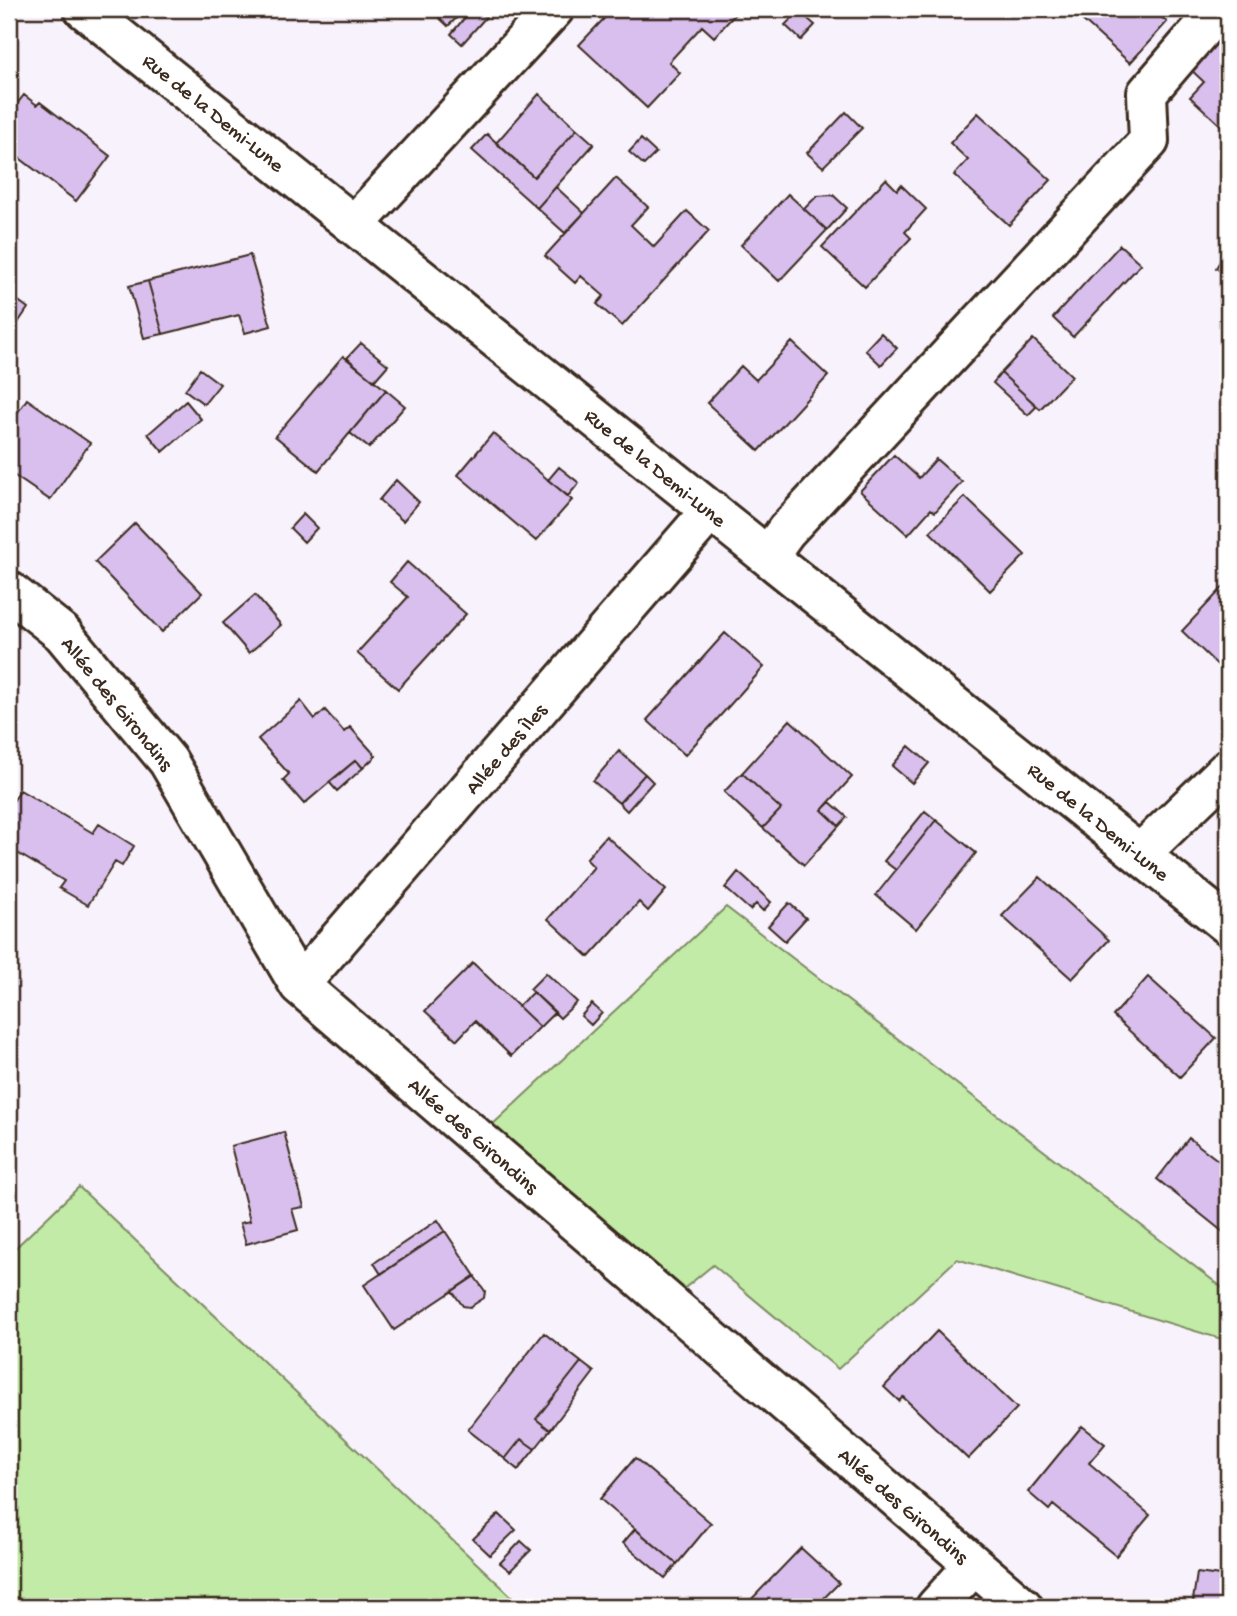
<svg xmlns="http://www.w3.org/2000/svg" width="1237" height="1616" font-family="'Gochi Hand',sans-serif">
	<style>
		.green { fill: #c2eba7; stroke: #7e8a62; stroke-width: 2 }
		.building { fill: #d8bfee; stroke: #3b2a1e; stroke-width: 2 }
		.lines { fill: none; stroke-linecap: round; stroke-linejoin: round }
		.minor-casing { stroke: #3b2a1e; stroke-width: 44 }
		.minor { stroke: #fff; stroke-width: 38 }
		.labels { text-anchor: middle; stroke-width: 5; stroke-linejoin: round; paint-order: stroke }
		.street-label { font-size: 21px; fill: #3b2a1e; stroke: #fff }
	</style>
	<rect width="100%" height="100%" fill="#f7f2fc"/>
	<filter id="ink" filterUnits="userSpaceOnUse"><feTurbulence type="fractalNoise" baseFrequency=".0143" numOctaves="2"/><feDisplacementMap in="SourceGraphic" scale="14" xChannelSelector="R" yChannelSelector="G"/><feConvolveMatrix kernelMatrix="1 2 1 2 8 2 1 2 1" color-interpolation-filters="sRGB"/></filter>
	<g filter="url(#ink)">
		<!-- green -->
		<path class="green" d="M726,907L1228,1292V1341L957,1259L838,1369L713,1265L680,1292L491,1126Z
			M79,1187L523,1607H9V1254Z"/>
		<!-- building -->
		<path class="building" d="M430,9H466L448,26Z
			M472,9H477L486,17L462,44L451,34Z
			M613,9H740L714,37L702,26L669,62L680,73L647,108L579,45Z
			M1090,9H1152L1167,22L1130,63L1080,18Z
			M799,11L815,25L801,40L785,25Z
			M1220,30L1228,38V132L1190,97L1204,82L1187,66Z
			M539,94L577,129L534,177L496,143Z
			M24,95L37,105L40,102L110,156L76,201L9,150V138L14,131L9,127V114Z
			M846,112L862,128L823,167L807,153Z
			M978,113L1051,180L1009,225L954,175L968,160L950,143Z
			M577,129L594,144L537,208L472,150L487,134L534,177Z
			M641,139L656,153L644,165L629,152Z
			M616,178L648,207L631,225L654,247L687,211L709,231L622,326L597,304L604,296L581,276L575,283L545,256Z
			M886,179L897,190L901,185L926,209L905,232L911,238L865,287L822,247Z
			M556,187L584,213L565,233L537,208Z
			M788,194L827,230L779,281L741,245Z
			M833,195L847,208L827,230L804,209L817,196Z
			M1120,245L1141,264L1073,337L1053,318Z
			M1228,248V276L1216,268Z
			M250,255L271,326L245,333L239,315L163,334L148,281Z
			M148,281L163,334L144,338L129,286Z
			M9,294L28,308L9,336Z
			M881,333L897,348L881,365L865,350Z
			M1033,339L1072,376L1040,409L1001,373Z
			M792,342L828,376L759,451L707,403L741,366L756,380Z
			M361,343L388,365L374,381L347,358Z
			M343,356L386,390L318,471L275,436Z
			M200,369L220,384L204,404L185,390Z
			M1001,373L1037,406L1028,415L993,383Z
			M386,390L405,406L369,448L350,433Z
			M27,399L90,443L50,500L9,472V425Z
			M186,401L201,419L163,452L148,434Z
			M493,433L572,500L536,541L458,475Z
			M894,455L919,478L936,459L962,482L935,512L931,509L908,535L860,491Z
			M559,467L579,483L568,496L548,480Z
			M396,480L419,502L403,521L379,500Z
			M965,497L1025,555L990,591L930,532Z
			M303,514L317,528L304,542L290,528Z
			M135,523L202,593L162,632L95,562Z
			M407,562L466,614L398,689L357,653L408,597L390,582Z
			M1228,582V675L1182,631Z
			M255,595L281,625L249,653L223,623Z
			M725,633L764,667L685,755L647,720Z
			M301,701L315,719L325,710L344,732L350,727L376,756L363,768L356,760L304,804L283,780L289,774L258,739Z
			M790,720L852,777L822,810L839,826L804,865L763,828L781,809L742,773Z
			M909,746L929,763L912,783L892,766Z
			M619,751L645,774L619,803L593,781Z
			M356,760L363,768L337,791L329,782Z
			M742,773L781,809L763,828L724,792Z
			M645,774L653,782L627,811L619,803Z
			M20,790L93,833L99,824L134,846L122,866L115,862L88,905L59,888L64,881L9,848V808Z
			M830,802L847,817L839,826L822,810Z
			M925,811L936,820L896,870L884,861Z
			M936,820L976,853L916,929L876,895Z
			M606,836L666,890L648,911L639,902L589,957L548,919L594,867L586,859Z
			M738,872L771,902L763,911L756,904L750,910L725,888Z
			M1040,877L1109,940L1072,979L1002,916Z
			M789,903L806,918L785,941L768,926Z
			M473,963L540,1027L511,1056L475,1021L457,1040L425,1011Z
			M546,973L577,1002L560,1018L530,989Z
			M1148,977L1216,1038L1180,1077L1113,1016Z
			M533,992L555,1012L540,1027L518,1006Z
			M592,1004L602,1013L591,1025L581,1016Z
			M284,1132L304,1207L292,1209L298,1230L246,1244L240,1223L250,1221L231,1146Z
			M1189,1138L1228,1168V1236L1157,1179Z
			M438,1220L445,1231L381,1274L374,1263Z
			M445,1231L475,1276L394,1330L364,1285Z
			M474,1276L485,1291L484,1298L470,1307L463,1306L452,1291Z
			M937,1331L1017,1408L968,1459L903,1397L899,1401L884,1387Z
			M544,1333L581,1362L536,1419L550,1430L535,1449L521,1439L505,1459L468,1430Z
			M581,1362L594,1372L550,1430L536,1419Z
			M1082,1426L1105,1444L1089,1463L1150,1515L1116,1556L1053,1505L1049,1510L1028,1492Z
			M521,1439L535,1449L518,1470L505,1459Z
			M635,1458L711,1523L677,1564L600,1499Z
			M499,1514L516,1530L490,1555L473,1539Z
			M635,1529L677,1564L665,1578L623,1543Z
			M521,1541L531,1550L510,1571L500,1563Z
			M801,1548L839,1583L815,1607H744Z
			M1197,1573L1228,1577V1607H1192Z"/>
		<g class="lines">
			<!-- minor casing -->
			<g class="minor-casing">
				<path id="minor" d="M84,9L1228,925
					M354,225L554,9
					M768,556L786,531L1149,141L1147,93L1219,9
					M9,591L62,633L168,761L299,985L1023,1607
					M1140,854L1228,769
					M299,985L711,510
					M936,1607L974,1565"/>
			</g>
			<!-- minor -->
			<use href="#minor" class="minor"/>
		</g>
	</g>
	<g class="labels">
		<!-- street labels -->
		<g class="street-label">
			<text transform="translate(214 112) rotate(39)" y="7">Rue de la Demi-Lune</text>
			<text transform="translate(656 467) rotate(39)" y="7">Rue de la Demi-Lune</text>
			<text transform="translate(118 703) rotate(51)" y="7">Allée des Girondins</text>
			<text transform="translate(505 748) rotate(-49)" y="7">Allée des Îles</text>
			<text transform="translate(1099 821) rotate(39)" y="7">Rue de la Demi-Lune</text>
			<text transform="translate(474 1135) rotate(41)" y="7">Allée des Girondins</text>
			<text transform="translate(904 1505) rotate(41)" y="7">Allée des Girondins</text>
		</g>
	</g>
	<!-- margin -->
	<rect width="1237" height="1616" fill="none" stroke="#fff" stroke-width="35"/>
	<rect x="18" y="18" width="1202" height="1581" fill="none" stroke="#3b2a1e" stroke-width="2.5" filter="url(#ink)"/>
</svg>
